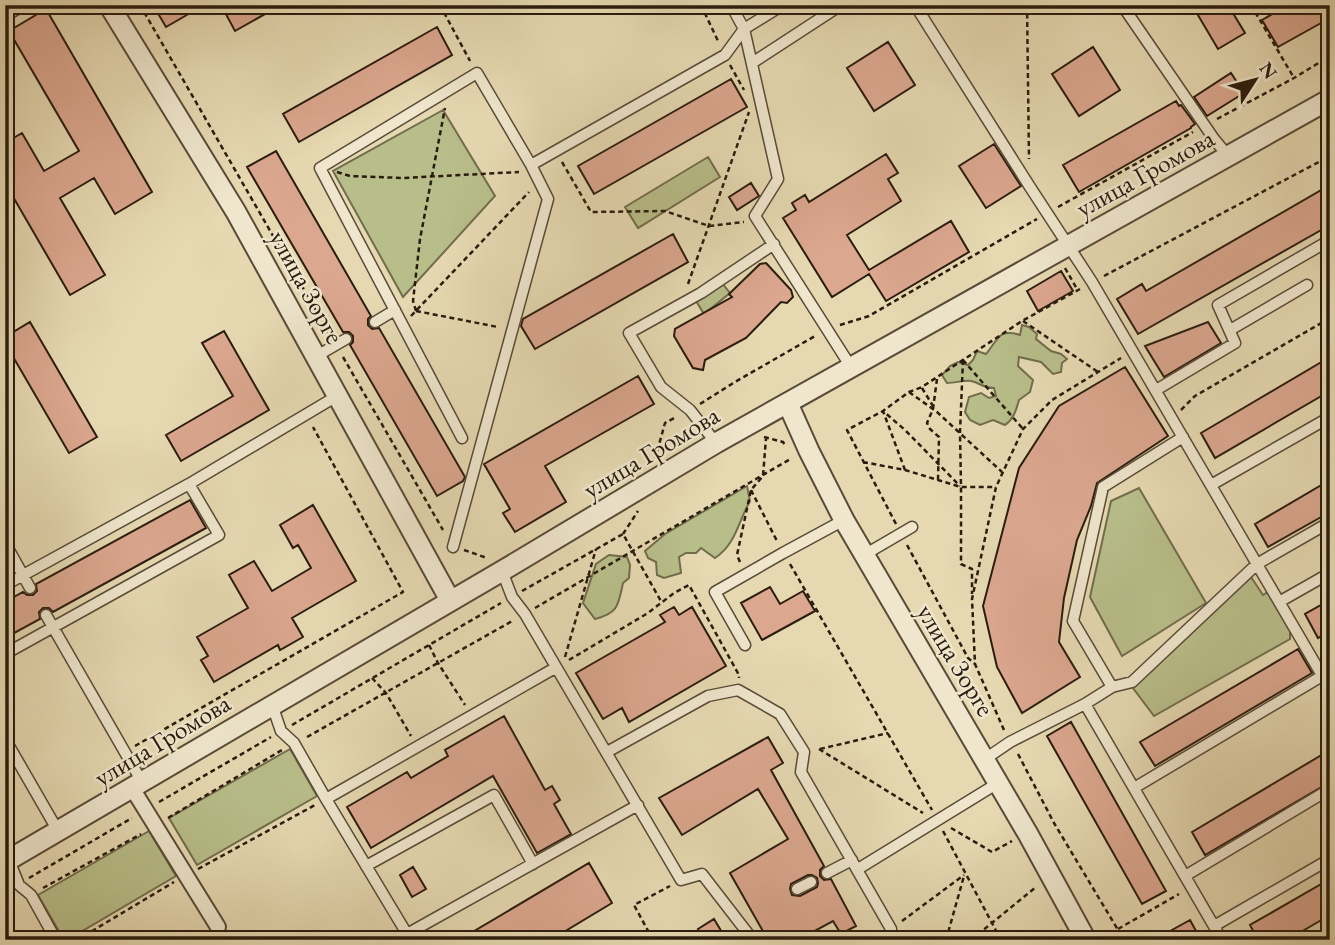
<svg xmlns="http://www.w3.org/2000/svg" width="1335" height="945" font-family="'EB Garamond',serif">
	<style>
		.green { fill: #b8be8a; stroke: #716d4c; stroke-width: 2 }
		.building { fill: #dba78f; stroke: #2a1c0e; stroke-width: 2; fill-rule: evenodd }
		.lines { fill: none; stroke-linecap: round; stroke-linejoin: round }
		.service-casing { stroke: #594b37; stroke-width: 13 }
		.pedestrian-casing { stroke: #594b37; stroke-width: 18 }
		.minor-casing { stroke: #594b37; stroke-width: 23 }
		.path { stroke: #2a1c0e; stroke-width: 2.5; stroke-dasharray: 5 3.5; stroke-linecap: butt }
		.service { stroke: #efe6cd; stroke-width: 10 }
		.pedestrian { stroke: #efe6cd; stroke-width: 14 }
		.minor { stroke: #efe6cd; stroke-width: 19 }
		.labels { text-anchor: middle; stroke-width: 5; stroke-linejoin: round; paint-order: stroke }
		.street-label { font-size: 26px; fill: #2a1c0e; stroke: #efe6cd }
	</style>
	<rect width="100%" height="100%" fill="#e6d9b2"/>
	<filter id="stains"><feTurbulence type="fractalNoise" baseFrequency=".00286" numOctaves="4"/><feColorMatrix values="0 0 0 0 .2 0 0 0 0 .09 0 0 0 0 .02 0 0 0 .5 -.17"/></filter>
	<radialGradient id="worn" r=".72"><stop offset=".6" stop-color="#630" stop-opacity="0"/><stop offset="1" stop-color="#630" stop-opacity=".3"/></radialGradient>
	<!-- green -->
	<path class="green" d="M443,110L495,196L403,297L333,171Z
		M708,157L720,177L638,228L625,207Z
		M718,278L730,293L704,314L693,296Z
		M1022,325L1029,327L1037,334L1036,339L1051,351L1061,354L1067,359L1062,363L1061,372L1053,374L1041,362L1019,357L1018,366L1033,380L1030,392L1019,400C1016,410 1014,419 1005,425L993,420L980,425L970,420L965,412L969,397L981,393L989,398L996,396L994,388C982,388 981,383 971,381C964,380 955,383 947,383L942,375L950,366L958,362L968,365L973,360L977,351L986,354C998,340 998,328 1020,335Z
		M747,486L750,501C738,522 736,544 715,558L701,548L696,553H686L679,557L681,573L664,578L657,575L656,562L648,558L645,551L665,534Z
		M1139,488L1206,603L1122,656L1090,597L1111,501Z
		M609,555L627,557L630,565L629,578L623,583C618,605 619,613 595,619L583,603L596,564Z
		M1251,577L1263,595L1268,592L1290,631V639L1154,716L1133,688Z
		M290,749L317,796L197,865L169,818Z
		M149,831L176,876L67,940H64L38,895Z"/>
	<!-- building -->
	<path class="building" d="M153,5H204L166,27Z
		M221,5H281L235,31Z
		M1192,5H1228L1245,33L1218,49Z
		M1288,5H1330V18L1278,47L1262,20Z
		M46,9L152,192L115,214L94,178L60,198L105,275L70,295L5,183V143L22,133L44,171L79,151L9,31Z
		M437,27L452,55L299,142L283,114Z
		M888,42L915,85L874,111L847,68Z
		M1093,47L1120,90L1079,116L1052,74Z
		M1231,73L1244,93L1207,116L1194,97Z
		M731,79L747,107L594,194L578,166Z
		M1176,101L1179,106L1181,105L1195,124L1191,127V128L1079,192L1063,165Z
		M994,144L1021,186L986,208L959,166Z
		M276,151L371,316L368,319V325L372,329L379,328L465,477L463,481L437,496L350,345L353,342V336L349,332H343L247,167Z
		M886,154L898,173L888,179L901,201L847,235L869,270L951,221L969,252L886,301L869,274L832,297L783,218L796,210L792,203L805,195L809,202Z
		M751,183L759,196L737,210L729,197Z
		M1330,185V225L1138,334L1117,299L1142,284L1146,291Z
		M673,234L688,262L535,349L521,326L523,319Z
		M766,263L791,290L793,297L787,303L781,302L746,338L705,360L703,370L693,368L674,336L675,329L732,297L729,294L760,264Z
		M1061,271L1073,291L1038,311L1027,291Z
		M30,322L97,437L69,453L5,343V337Z
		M1208,322L1221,343L1164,377L1145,346Z
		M224,331L269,410L181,461L166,435L233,396L202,343Z
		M1330,357V391L1215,458L1201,433Z
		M1125,367L1168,436L1097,483L1091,506L1077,540L1064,598L1059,642L1080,677L1022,713L997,667L983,606L1019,468L1059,406Z
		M638,376L654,404L545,466L566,502L515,532L503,513L510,509L484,464Z
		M1330,480V512L1268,547L1255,524Z
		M190,500L206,528L53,612L49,608H43L39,612L40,619L5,638V602L23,592L27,595H33L37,591L36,584Z
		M313,505L356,581L292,618L303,637L280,650L278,645L214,682L201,660L208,656L197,637L248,608L229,575L254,561L272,591L311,568L298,545L293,548L280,525Z
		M770,587L780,604L803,591L815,611L762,640L741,603Z
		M1330,600V631L1318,638L1305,614Z
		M674,607L679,615L692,607L726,666L629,722L622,708L603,719L576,673L665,622L660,615Z
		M1298,649L1312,673L1155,766L1140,742Z
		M504,716L545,790L552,786L560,800L554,804L571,834L537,853L493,776L371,848L347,807L407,772L411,778L448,756L445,750Z
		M1071,722L1166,891L1142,904L1047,736Z
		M768,737L783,763L771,770L824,866L820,870V876L824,880L831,879L856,926L841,934L833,921L798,940H768L730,873L788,839L758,789L682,835L659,798ZM808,875H812L817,878L818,883L817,887L800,896L792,895L790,889L791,884Z
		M1330,750V782L1205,855L1192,832Z
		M589,863L612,903L552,939L550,935L542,940H459Z
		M413,867L426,889L412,897L400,875Z
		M1330,879V915L1287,940H1258L1250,925Z
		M714,919L723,934L713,940H704L698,929Z
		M1190,920L1201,940H1154Z"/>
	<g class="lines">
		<!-- service casing -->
		<g class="service-casing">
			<path id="service" d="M731,5L744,29L778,179L755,216L851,367
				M915,5L1030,187L1092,282L1330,689
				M1122,5L1214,139L1228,156
				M5,16L24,5
				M752,63L841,5
				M531,165L725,55L744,29L783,5
				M375,322L395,310
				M1230,330L1307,285
				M315,357L346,339
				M1156,390L1235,343L1218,305L1330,240
				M716,443L690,410L661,387L629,333L701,293L774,244
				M1211,485L1330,417
				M5,543L30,588
				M453,547L548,199L531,165L477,73L320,168L462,438
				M864,555L912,527
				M502,571L512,597L525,614L681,880L702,874L753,940
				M5,585L189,484
				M1279,602L1330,573
				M46,615L142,782
				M745,645L715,592L783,553L844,520
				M5,654L219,535L189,484L337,396
				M1112,687L1073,621L1103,487L1183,437
				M1085,704L1222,940
				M272,705L281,731L294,743L326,799L555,668
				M5,739L58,831
				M607,752L708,696L738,690L780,714L804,752L801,772L891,929V940
				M985,759L1010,742L1085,704L1112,687L1132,682L1257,564L1330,522
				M1134,788L1322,676
				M326,799L407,934L638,805
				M9,860L19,885L31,895L56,940
				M366,866L494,795L533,864
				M858,869L998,783
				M827,873L852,860
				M1185,876L1330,789
				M797,889L811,882
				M1214,926L1330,859"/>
		</g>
		<!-- pedestrian casing -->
		<g class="pedestrian-casing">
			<path id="pedestrian" d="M132,788L218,927"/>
		</g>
		<!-- minor casing -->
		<g class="minor-casing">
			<path id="minor" d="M109,5L236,212L450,600
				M788,404L809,451L844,520L1028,834L1086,940
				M5,862L502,571L716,443L1330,99"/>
		</g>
		<!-- path -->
		<path class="path" d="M140,5L329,333
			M440,5L470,61
			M701,5L718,41
			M1027,5L1029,159
			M1251,5L1294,78
			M730,65L744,90
			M1217,119L1294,78L1330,56
			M562,162L591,212L665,211L709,226L744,222
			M337,172L350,176L403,178L519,172
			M1058,207L1193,132
			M1065,268L1077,289
			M1104,276L1330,156
			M688,284L749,112
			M416,311L413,301L420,239L445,108
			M416,311L498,327
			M411,316L529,192
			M1023,321L1098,372
			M840,325L869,316L1037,219
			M343,357L443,530
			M963,360L960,432L961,487V564L972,569V594
			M963,360L1023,429
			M937,379L933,409L927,423L930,429L939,437L938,480
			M922,388L933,406
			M909,392L937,412L1002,472
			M700,404L735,382L815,336
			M1181,410L1195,396L1330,318
			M764,437L783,442L786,447
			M655,459L665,423L676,417
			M863,462L905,470L961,487H996
			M905,470L883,411L905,430L960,486
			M751,490L778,543
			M896,524L847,430L883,411L909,392L922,387L1022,321L1080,289
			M623,534L638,511
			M907,545L968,658L975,664
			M464,550L487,558
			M740,562L737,555L751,490L763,476L766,438
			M790,564L932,810
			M522,591L623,534L662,603
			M535,608L792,458
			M429,645L438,663L465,705
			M565,657L596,549
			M569,660L648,613L674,593L689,585L739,675V678
			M372,678L386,693L411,736
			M292,725L501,603
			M1004,730L975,664L972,599L996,487L1023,429L1052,400L1121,358
			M307,737L514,620
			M135,746L403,592L313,427
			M819,749L923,813
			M820,749L888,733
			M1018,754L1054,823L1124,940
			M159,802L271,737
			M168,818L282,750
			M951,828L992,852L1012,841
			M943,831L1001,940
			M198,869L315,805
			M29,878L132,818
			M43,888L141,834
			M5,904L9,892
			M902,921L964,875
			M1118,929L1179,894
			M77,940L174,882
			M653,940L634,905L670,886
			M946,940L964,876
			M971,940L1036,887
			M1056,940L1062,930"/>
		<!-- service -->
		<use href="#service" class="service"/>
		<!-- pedestrian -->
		<use href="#pedestrian" class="pedestrian"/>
		<!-- minor -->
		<use href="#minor" class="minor"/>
	</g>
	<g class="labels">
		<!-- street labels -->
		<g class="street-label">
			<text transform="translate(1145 173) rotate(-29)" y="9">улица Громова</text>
			<text transform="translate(307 287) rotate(61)" y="9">улица Зорге</text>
			<text transform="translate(651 452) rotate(-31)" y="9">улица Громова</text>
			<text transform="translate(956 660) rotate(59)" y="9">улица Зорге</text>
			<text transform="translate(162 740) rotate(-31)" y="9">улица Громова</text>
		</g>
	</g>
	<!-- margin -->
	<rect width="1335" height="945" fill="none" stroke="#e6d9b2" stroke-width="28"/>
	<rect x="7" y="7" width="1321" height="931" fill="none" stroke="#2a1c0e" stroke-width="3.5"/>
	<rect x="14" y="14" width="1307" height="917" fill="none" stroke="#2a1c0e" stroke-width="2"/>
	<!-- north arrow -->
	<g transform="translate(1255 80) rotate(54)" stroke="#efe6cd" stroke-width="5" paint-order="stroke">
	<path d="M0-5L12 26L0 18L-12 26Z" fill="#2a1c0e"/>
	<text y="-10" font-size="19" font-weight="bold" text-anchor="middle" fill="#2a1c0e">N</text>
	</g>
	<rect width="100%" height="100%" filter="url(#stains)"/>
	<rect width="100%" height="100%" fill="url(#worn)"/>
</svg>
